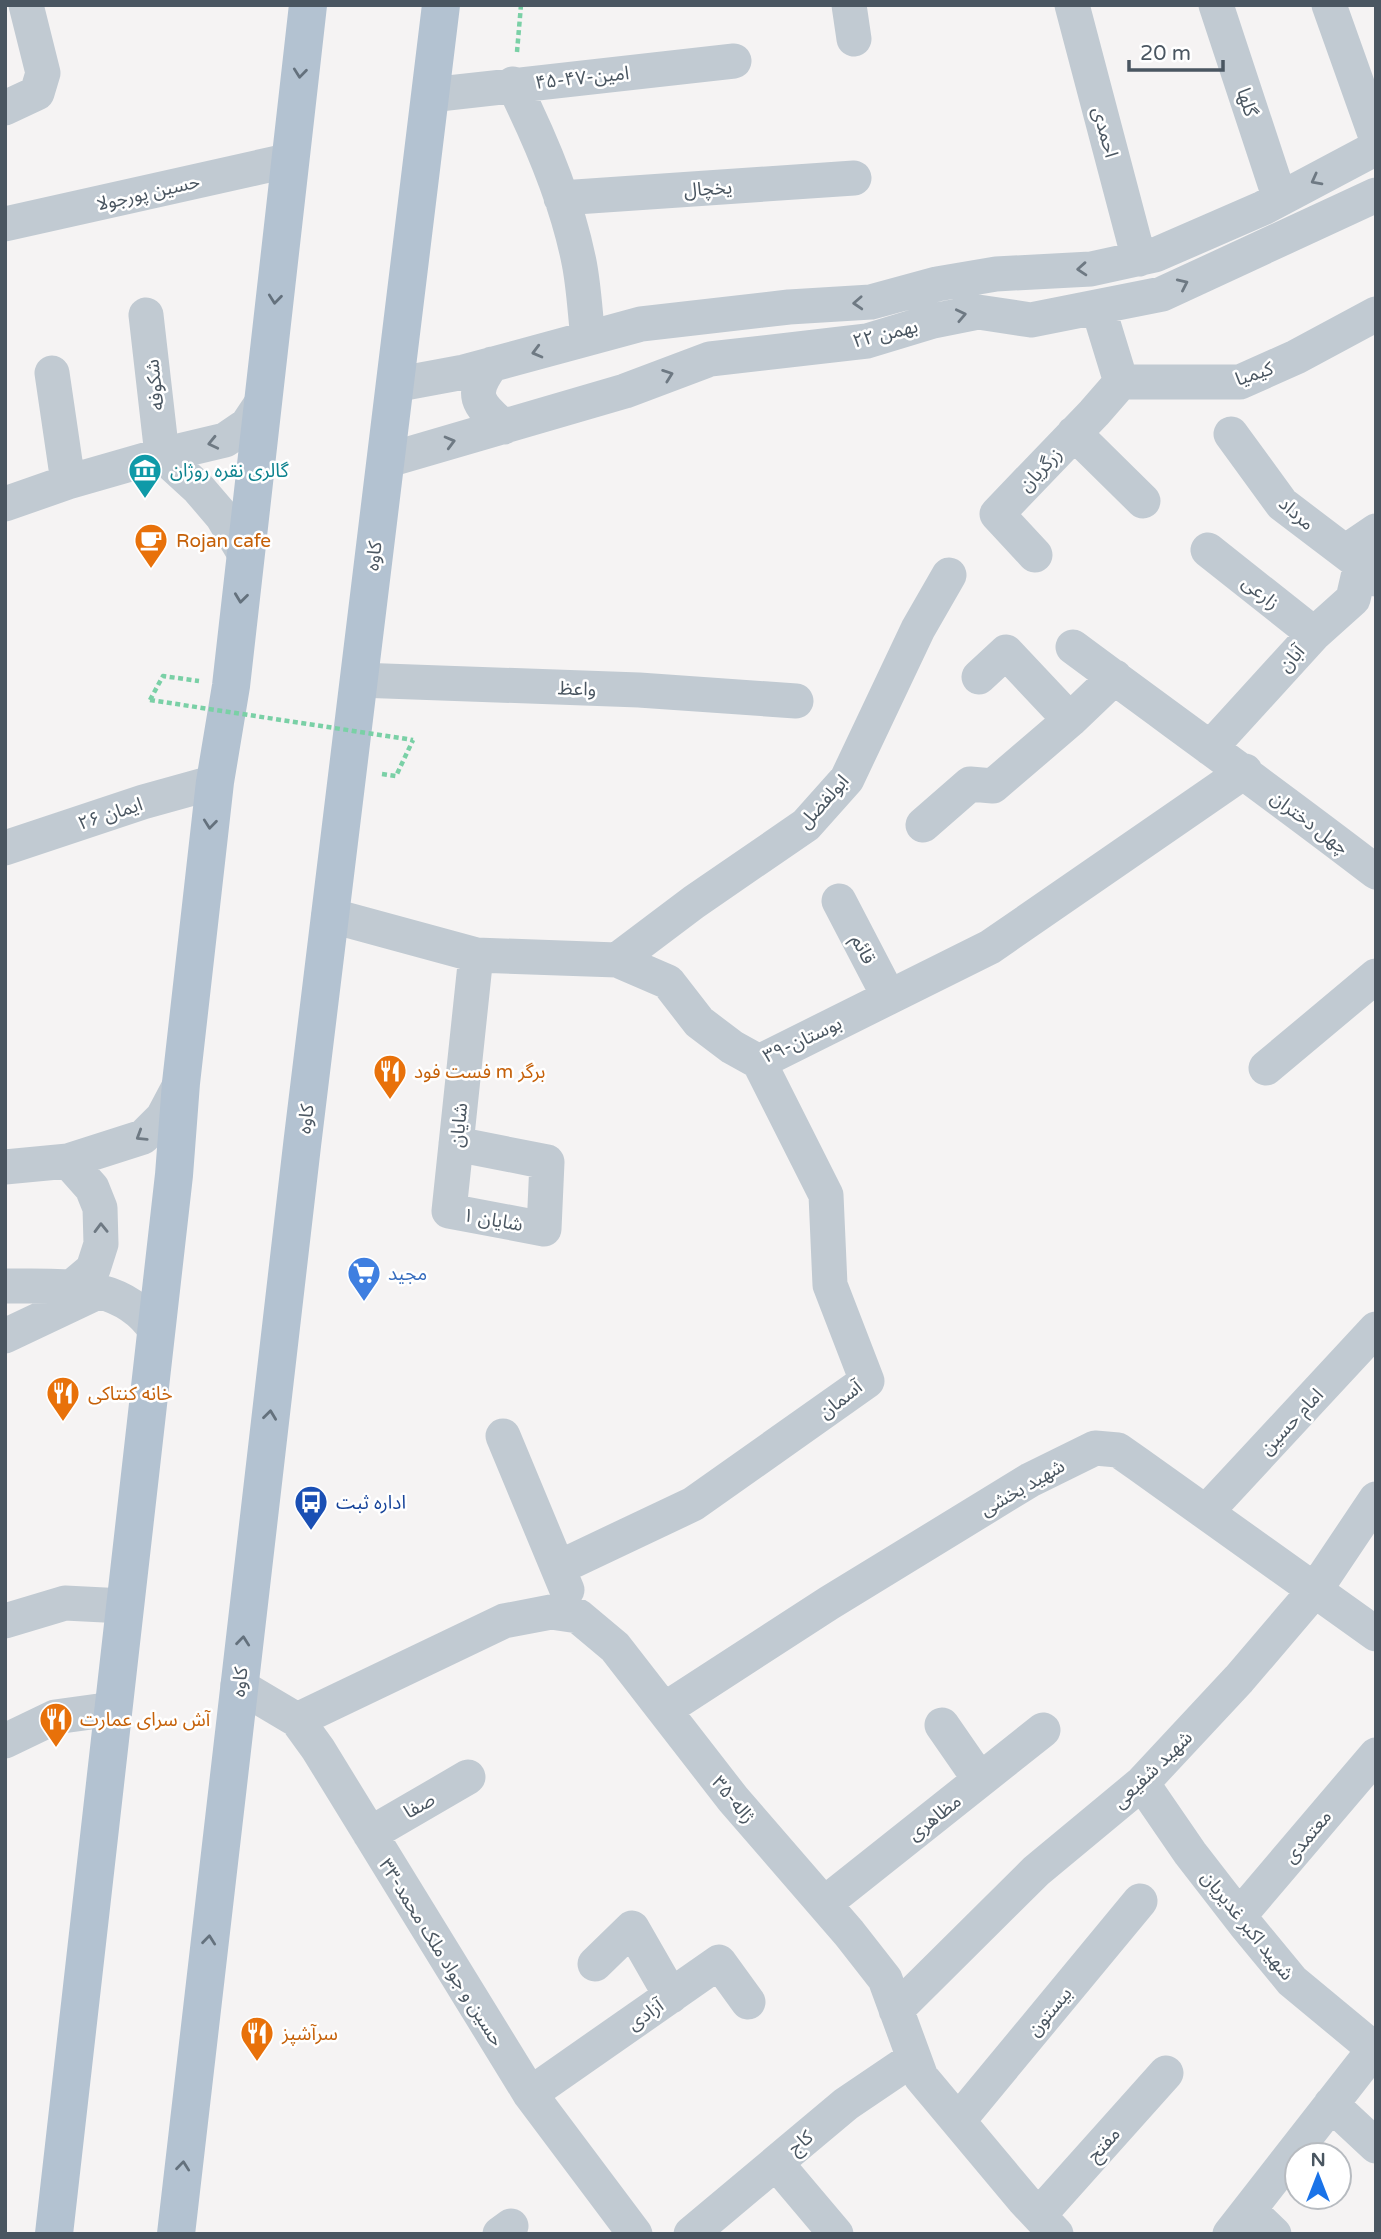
<svg xmlns="http://www.w3.org/2000/svg" width="1381" height="2239" font-family="'Varela Round','Noto Sans Arabic',sans-serif">
	<style>
		.lines { fill: none; stroke-linecap: round; stroke-linejoin: round }
		.path { stroke: #7ad0a6; stroke-width: 4.5; stroke-dasharray: 5 3.5; stroke-linecap: butt }
		.minor { stroke: #c1cad2; stroke-width: 35 }
		.major { stroke: #b3c2d1; stroke-width: 38 }
		.path-bridge { stroke: #7ad0a6; stroke-width: 4.5; stroke-dasharray: 5 3.5; stroke-linecap: butt }
		.oneway { stroke: #64717d }
		.oneway2 { stroke: #6e7983 }
		.labels { text-anchor: middle; stroke-width: 5; stroke-linejoin: round; paint-order: stroke }
		.street-label { font-size: 19px; fill: #4a5661; stroke: #fff }
		.culture-label { font-size: 19px; fill: #0d838f; stroke: #fff; text-anchor: start }
		.food-label { font-size: 19px; fill: #c56008; stroke: #fff; text-anchor: start }
		.shop-label { font-size: 19px; fill: #366cbe; stroke: #fff; text-anchor: start }
		.transit-label { font-size: 19px; fill: #164399; stroke: #fff; text-anchor: start }
	</style>
	<rect width="100%" height="100%" fill="#f5f3f3"/>
	<g class="lines">
		<path class="path" d="M517 52 521 5
			M150 700 163 676 199 681
			M382 774 396 776 413 740"/>
		<path class="minor" d="M849 5 854 39
			M1072 5 1139 259
			M1216 5 1280 199
			M1329 5 1376 137
			M513 84C541 140 567 201 579 262 584 287 585 313 588 338
			M430 95 734 61
			M5 108 37 93 43 73 26 5
			M561 198 854 178
			M5 224 291 160
			M1098 307 1121 382
			M492 364C469 395 477 404 504 427
			M52 373 68 482
			M1121 382H1240L1296 357 1376 314
			M394 385 464 372 641 324 789 307 871 302 937 284 996 274 1091 269 1155 255 1263 208 1376 148
			M1074 433 1143 501
			M1231 434 1282 504 1361 564 1376 579
			M385 461 625 391 710 359 867 341 933 321 978 312 1031 320 1162 294 1376 195
			M5 504 68 482 162 455 146 315
			M1208 550 1314 634
			M1345 552 1376 531
			M1035 555 997 514 1094 413 1121 382
			M246 556 222 516 198 488 162 455 225 440 247 425 263 401
			M1073 647C1174 722 1276 795 1376 872
			M979 677 1006 652 1070 720
			M358 680 639 690 796 701
			M1210 748 1314 634 1353 599 1361 564
			M923 825 970 784 993 786 1070 720 1115 677
			M5 848 143 802 215 782
			M839 901 889 997
			M329 915 476 955 617 960 668 982 699 1022 732 1047 759 1062 990 947 1245 771
			M617 960 694 902 806 825 847 779 918 629 949 575
			M1266 1068 1376 976
			M456 1144 547 1162 544 1229 449 1211 476 955
			M68 1161 92 1188 100 1208 101 1244 93 1269 73 1286
			M5 1167 68 1161 143 1137 163 1117 181 1083
			M5 1286C60 1287 122 1279 156 1331
			M5 1336 98 1292
			M503 1436 567 1590
			M1206 1512 1376 1329
			M558 1568 693 1504 867 1381 830 1285 826 1195 759 1062
			M5 1621 65 1603 124 1606
			M238 1685 297 1720 318 1749 530 2094 635 2234
			M664 1710 829 1603 1030 1480 1095 1448 1118 1450 1138 1464 1376 1634
			M297 1720 504 1621 551 1612 578 1616 615 1647 733 1799 849 1933 885 1979 921 2077 1024 2200 1056 2234
			M942 1725 980 1780
			M5 1741 55 1717 113 1709
			M1142 1783 1190 1853 1245 1924 1292 1981 1374 2049
			M370 1834 468 1777
			M824 1904 1043 1730
			M1239 1916 1376 1755
			M595 1964 632 1928 671 1996
			M896 2010 1036 1871 1142 1783 1239 1679 1315 1590 1376 1499
			M530 2094 719 1962 748 2002
			M1331 2104 1376 2146
			M958 2121 1140 1901
			M776 2163 836 2234
			M1249 2210 1274 2234
			M1039 2215 1166 2073
			M500 2234 511 2226
			M691 2234 846 2104 914 2058
			M1230 2234 1376 2047"/>
		<path class="major" d="M54 2234 174 1175 181 1083 215 782 231 686 308 5
			M176 2234C260 1490 348 748 441 5"/>
		<path class="path-bridge" d="M150 700 413 740"/>
	</g>
	<defs><path id="oneway-chevron" d="M-2-3.5L2.5 0L-2 3.5" fill="none" stroke-width="1.6" stroke-linecap="round" stroke-linejoin="round" transform="scale(1.75)"/></defs>
	<g class="oneway">
		<use href="#oneway-chevron" transform="translate(300 73) rotate(96)"/>
		<use href="#oneway-chevron" transform="translate(275 299) rotate(96)"/>
		<use href="#oneway-chevron" transform="translate(241 598) rotate(97)"/>
		<use href="#oneway-chevron" transform="translate(210 824) rotate(96)"/>
		<use href="#oneway-chevron" transform="translate(270 1415) rotate(-83)"/>
		<use href="#oneway-chevron" transform="translate(243 1641) rotate(-84)"/>
		<use href="#oneway-chevron" transform="translate(209 1940) rotate(-84)"/>
		<use href="#oneway-chevron" transform="translate(183 2166) rotate(-84)"/>
	</g>
	<g class="oneway2">
		<use href="#oneway-chevron" transform="translate(1316 180) rotate(152)"/>
		<use href="#oneway-chevron" transform="translate(1082 269) rotate(176)"/>
		<use href="#oneway-chevron" transform="translate(1183 284) rotate(-25)"/>
		<use href="#oneway-chevron" transform="translate(858 303) rotate(177)"/>
		<use href="#oneway-chevron" transform="translate(961 315) rotate(-12)"/>
		<use href="#oneway-chevron" transform="translate(537 352) rotate(165)"/>
		<use href="#oneway-chevron" transform="translate(668 375) rotate(-20)"/>
		<use href="#oneway-chevron" transform="translate(450 442) rotate(-15)"/>
		<use href="#oneway-chevron" transform="translate(213 443) rotate(167)"/>
		<use href="#oneway-chevron" transform="translate(141 1136) rotate(148)"/>
		<use href="#oneway-chevron" transform="translate(101 1228) rotate(-91)"/>
	</g>
	<defs>
		<symbol id="museum-pin" viewBox="-11 -11 22 30"><path d="M0 17L-7.5 6A9.5 9.5 0 1 1 7.5 6Z" fill="#0f9aa8" stroke="#fff"/><path d="M0-6L6-3V-2H-6V-3ZM-5-1h2V3h-2ZM-1-1h2V3h-2ZM3-1h2V3H3ZM-6 4H6V6H-6Z" fill="#fff"/></symbol>
		<symbol id="cafe-pin" viewBox="-11 -11 22 30"><path d="M0 17L-7.5 6A9.5 9.5 0 1 1 7.5 6Z" fill="#e8710a" stroke="#fff"/><path d="M-5.5-4.5H6V0H3Q3 3.5 0 3.5H-2.5Q-5.5 3.5-5.5 0ZM3-3.2v2h1.7v-2ZM-6 4.5H4V6H-6Z" fill="#fff"/></symbol>
		<symbol id="restaurant-pin" viewBox="-11 -11 22 30"><path d="M0 17L-7.5 6A9.5 9.5 0 1 1 7.5 6Z" fill="#e8710a" stroke="#fff"/><path d="M-5-6h1v4h1v-4h1v4h1v-4h1v5L-1.5 .5V6h-2V.5L-5-1ZM5-6V6H3V1.5H1.5Q1.5-4 5-6Z" fill="#fff"/></symbol>
		<symbol id="supermarket-pin" viewBox="-11 -11 22 30"><path d="M0 17L-7.5 6A9.5 9.5 0 1 1 7.5 6Z" fill="#3f7fe0" stroke="#fff"/><path d="M-6-5.5h2.5l.6 2H6L4.5 2H-2.5L-4.4-4H-6ZM-1.5 3.2a1.3 1.3 0 1 0 .1 0ZM3 3.2a1.3 1.3 0 1 0 .1 0Z" fill="#fff"/></symbol>
		<symbol id="bus-pin" viewBox="-11 -11 22 30"><path d="M0 17L-7.5 6A9.5 9.5 0 1 1 7.5 6Z" fill="#1a4fb4" stroke="#fff"/><path d="M-5-6H5V4H4V6H2V4H-2V6H-4V4H-5ZM-3.5-4V0h7V-4ZM-3.5 1.2v1.5H-2V1.2ZM2 1.2v1.5H3.5V1.2Z" fill="#fff"/></symbol>
	</defs>
	<g fill-rule="evenodd">
		<use href="#museum-pin" x="126" y="451" width="38" height="52"/>
		<use href="#cafe-pin" x="132" y="521" width="38" height="52"/>
		<use href="#restaurant-pin" x="371" y="1052" width="38" height="52"/>
		<use href="#supermarket-pin" x="345" y="1254" width="38" height="52"/>
		<use href="#restaurant-pin" x="44" y="1374" width="38" height="52"/>
		<use href="#bus-pin" x="292" y="1483" width="38" height="52"/>
		<use href="#restaurant-pin" x="37" y="1700" width="38" height="52"/>
		<use href="#restaurant-pin" x="238" y="2014" width="38" height="52"/>
	</g>
	<g class="labels">
		<g class="street-label">
			<text transform="translate(582 77) rotate(-6)" y="7">۴۵-۴۷-امین</text>
			<text transform="translate(1248 102) rotate(72)" y="7">گلها</text>
			<text transform="translate(1106 132) rotate(75)" y="7">احمدی</text>
			<text transform="translate(708 188) rotate(-4)" y="7">یخچال</text>
			<text transform="translate(148 192) rotate(-13)" y="7">حسین پورجولا</text>
			<text transform="translate(885 333) rotate(-14)" y="7">۲۲ بهمن</text>
			<text transform="translate(1254 373) rotate(-19)" y="7">کیمیا</text>
			<text transform="translate(154 385) rotate(-96)" y="7">شکوفه</text>
			<text transform="translate(1040 469) rotate(-46)" y="7">زرگریان</text>
			<text transform="translate(1297 513) rotate(41)" y="7">مرداد</text>
			<text transform="translate(373 556) rotate(-83)" y="7">کاوه</text>
			<text transform="translate(1261 592) rotate(39)" y="7">زارعی</text>
			<text transform="translate(1291 658) rotate(-48)" y="7">آبان</text>
			<text transform="translate(577 688) rotate(2)" y="7">واعظ</text>
			<text transform="translate(823 801) rotate(-48)" y="7">ابولفضل</text>
			<text transform="translate(110 813) rotate(-18)" y="7">۲۶ ایمان</text>
			<text transform="translate(1310 822) rotate(37)" y="7">چهل دختران</text>
			<text transform="translate(864 949) rotate(63)" y="7">قائم</text>
			<text transform="translate(802 1039) rotate(-25)" y="7">۳۹-بوستان</text>
			<text transform="translate(305 1119) rotate(-83)" y="7">کاوه</text>
			<text transform="translate(458 1125) rotate(-84)" y="7">شایان</text>
			<text transform="translate(493 1219) rotate(10)" y="7">شایان ۱</text>
			<text transform="translate(840 1399) rotate(-38)" y="7">آسمان</text>
			<text transform="translate(1291 1421) rotate(-47)" y="7">امام حسین</text>
			<text transform="translate(1022 1487) rotate(-30)" y="7">شهید بخشی</text>
			<text transform="translate(239 1682) rotate(-84)" y="7">کاوه</text>
			<text transform="translate(1152 1769) rotate(-44)" y="7">شهید شفیعی</text>
			<text transform="translate(734 1799) rotate(50)" y="7">۳۵-ژاله</text>
			<text transform="translate(419 1805) rotate(-30)" y="7">صفا</text>
			<text transform="translate(934 1817) rotate(-38)" y="7">مظاهری</text>
			<text transform="translate(1307 1836) rotate(-50)" y="7">معتمدی</text>
			<text transform="translate(1248 1925) rotate(51)" y="7">شهید اکبر غدیریان</text>
			<text transform="translate(442 1952) rotate(58)" y="7">۳۳-حسین و جواد ملک محمد</text>
			<text transform="translate(1049 2011) rotate(-50)" y="7">بیستون</text>
			<text transform="translate(645 2014) rotate(-35)" y="7">آزادی</text>
			<text transform="translate(800 2142) rotate(-40)" y="7">کاج</text>
			<text transform="translate(1103 2144) rotate(-48)" y="7">مفتح</text>
		</g>
		<g class="culture-label">
			<text x="170" y="477">گالری نقره روژان</text>
		</g>
		<g class="food-label">
			<text x="176" y="547">Rojan cafe</text>
			<text x="414" y="1078">فست فود m برگر</text>
			<text x="88" y="1400">خانه کنتاکی</text>
			<text x="80" y="1726">آش سرای عمارت</text>
			<text x="282" y="2040">سرآشپز</text>
		</g>
		<g class="shop-label">
			<text x="388" y="1280">مجید</text>
		</g>
		<g class="transit-label">
			<text x="336" y="1509">اداره ثبت</text>
		</g>
	</g>
	<rect width="1381" height="2239" fill="none" stroke="#4a5661" stroke-width="14"/>
	<g transform="translate(1318 2176)"><circle r="33" fill="#ffffff" stroke="#b7bbc0" stroke-width="2"/>
	<path d="M0-5L12 26L0 18L-12 26Z" fill="#1a73e8"/>
	<text y="-10" font-size="19" font-weight="bold" text-anchor="middle" fill="#4a5661">N</text>
	</g>
	<path d="M1129 60v10h94v-10" fill="none" stroke="#4a5661" stroke-width="3.5"/>
	<text x="1140" y="60" font-size="21" fill="#4a5661" stroke="#ffffff" stroke-width="5" paint-order="stroke">20 m</text>
</svg>
